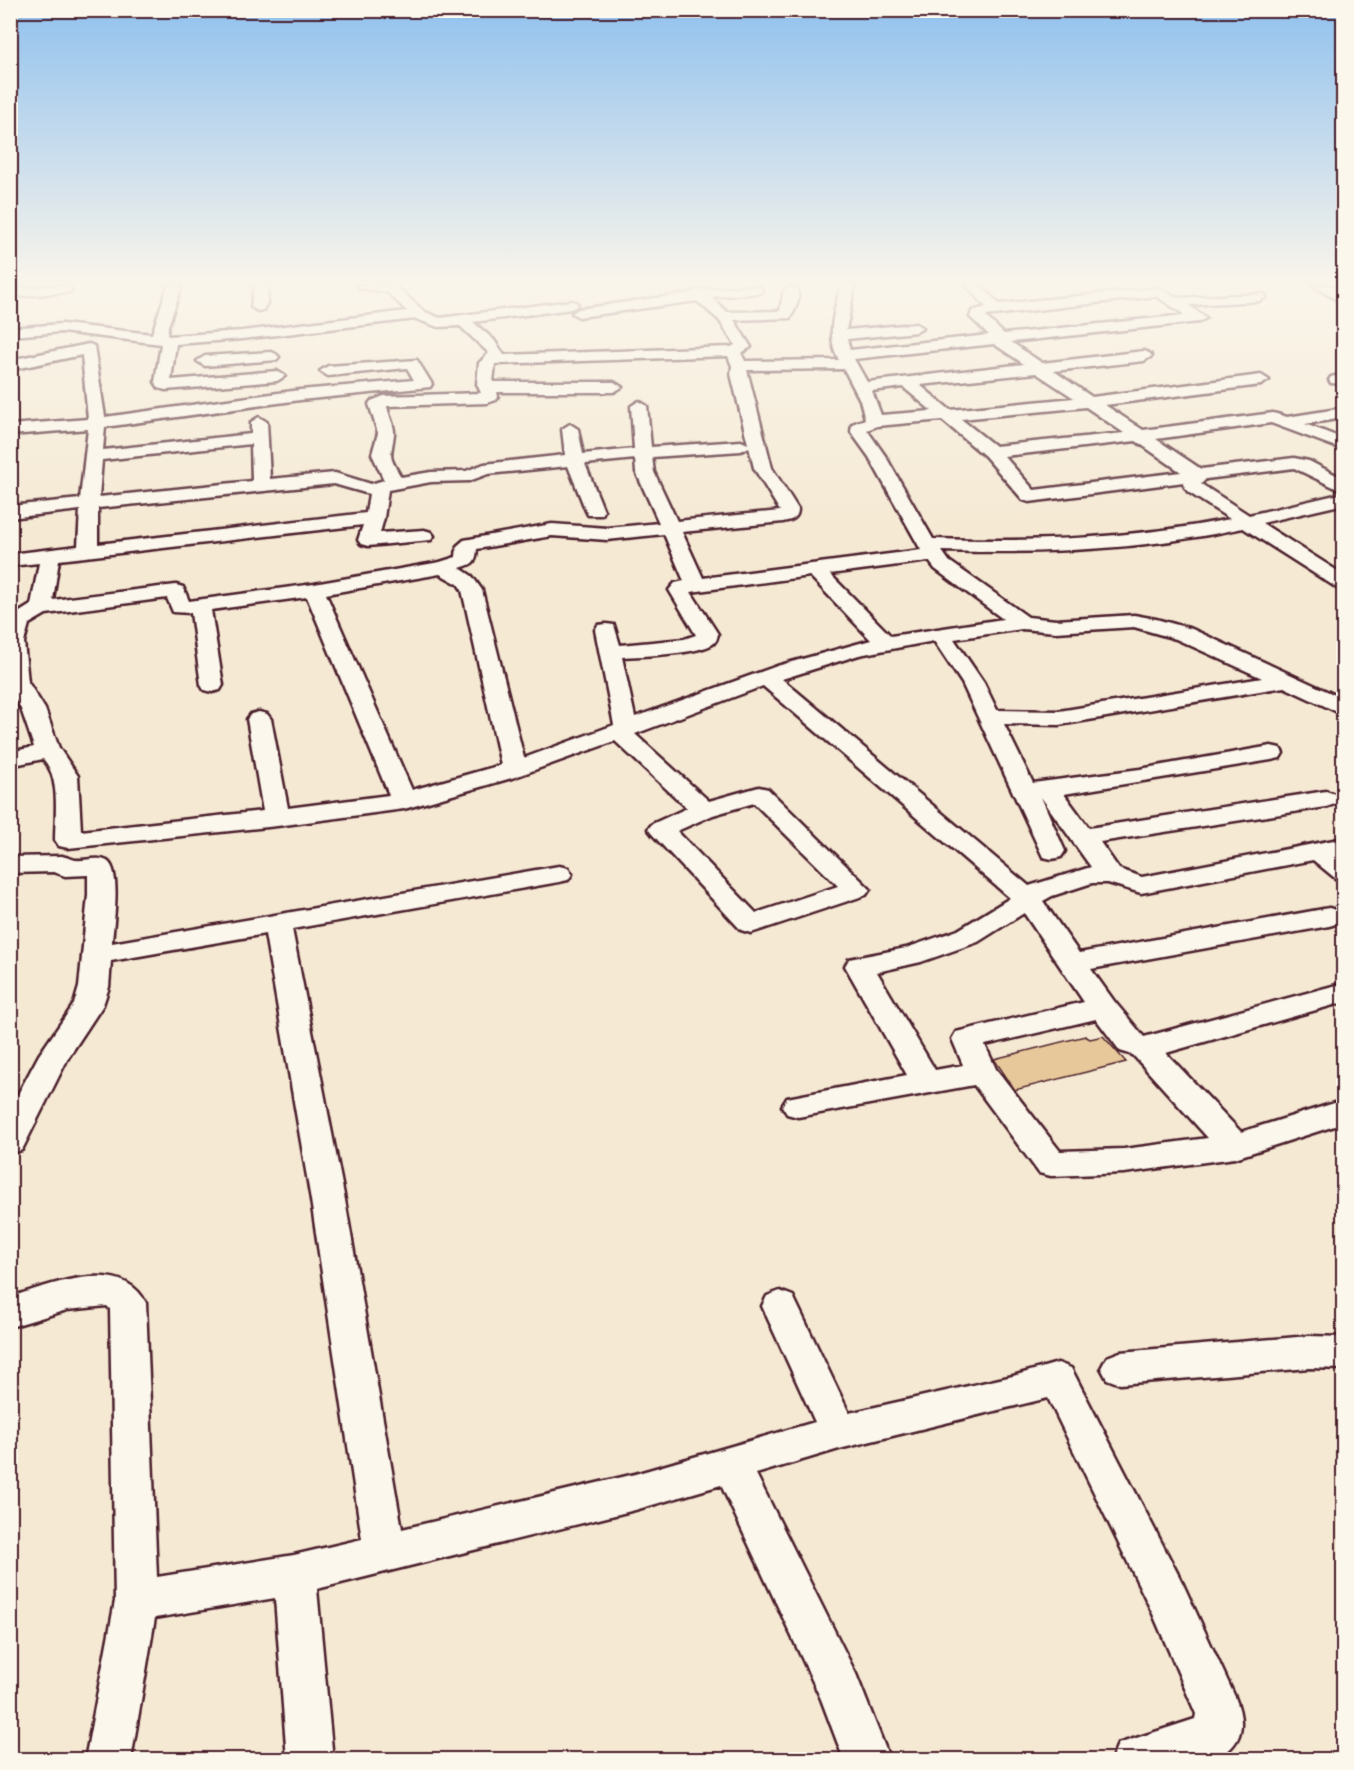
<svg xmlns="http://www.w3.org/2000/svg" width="1354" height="1770" font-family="Sriracha,sans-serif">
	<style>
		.building { fill: #e7c89a; stroke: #4a1f2b; stroke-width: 1.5 }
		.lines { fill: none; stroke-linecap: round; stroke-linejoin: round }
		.minor-casing { stroke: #4a1f2b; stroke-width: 5 }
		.minor { fill: #fbf7ec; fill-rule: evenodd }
	</style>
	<rect width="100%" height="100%" fill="#f5e9d3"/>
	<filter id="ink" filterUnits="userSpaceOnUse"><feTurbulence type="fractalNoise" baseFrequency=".0167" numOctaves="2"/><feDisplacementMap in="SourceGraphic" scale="12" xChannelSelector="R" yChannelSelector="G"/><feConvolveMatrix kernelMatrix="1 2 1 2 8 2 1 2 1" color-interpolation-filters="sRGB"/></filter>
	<g filter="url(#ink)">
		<path class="building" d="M1085 1036 1090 1039 1103 1036 1126 1062 1015 1090 994 1059Z"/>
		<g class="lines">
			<defs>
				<path id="minor" d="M65 285 72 289 70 292 10 297V289Z
					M168 285H182L168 326 167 335 169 336 242 331 407 311 387 292 359 288 357 285 396 286 423 311 440 318 571 301 576 302 578 305 571 309 473 322 494 340 504 355 731 347 735 345 719 320 697 301 579 317 572 313 579 309 691 293 697 290 755 286 760 287 762 290 760 293 711 297 727 312 780 311 784 290 791 286 796 287C801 298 796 309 790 318L734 320 751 347 741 353 745 361 839 360C825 335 835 310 841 285H855L846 330 916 324 923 328 916 332 847 339 850 350 989 335 970 317 972 311 986 307 966 285H980L999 304 1159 288 1177 298 1264 294 1266 297 1259 301 1189 305 1206 318 1199 322 1011 342 1042 363 1144 351 1149 353 1152 356 1144 361 1054 371 1092 397 1261 375 1269 380 1261 385 1105 405 1143 430 1273 413 1287 417 1344 408V418L1305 424 1344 439V450L1271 423 1156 439 1201 469 1294 458 1309 461 1344 479V492L1294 468 1206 479 1201 484 1249 515 1344 493V504L1262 523 1344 575V590L1337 588 1243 528C1143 550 1044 554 942 551L949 561 1028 617 1056 620 1134 615 1156 619 1192 629 1344 699V715L1284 687 1059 725 1004 724 1033 783 1140 769 1271 746 1280 748 1283 753 1280 758 1271 760 1064 794 1089 828 1326 791 1335 794 1339 799 1335 804 1326 807 1100 842 1119 869 1142 877 1344 838V854L1339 855 1344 858V880L1335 878 1313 860 1141 893 1108 883H1092L1052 896 1043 901 1079 953 1329 908 1339 911 1343 917 1339 923 1329 926 1091 969 1114 1001 1144 1037 1344 983V1002L1166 1053 1241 1132 1344 1100V1123L1235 1158 1124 1173 1051 1176 1039 1173 974 1085 798 1117 787 1114 782 1106 787 1098 907 1075 845 966 849 959 906 948 958 930 1010 898 763 686 635 734 709 801 759 787 768 789 870 889 866 895 751 933 741 930 652 834 648 829 652 824 687 808 615 741 515 777 404 809 277 826 68 848 59 846 55 840C55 815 61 778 43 759L10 766V752L34 747 21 709 10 690V618L31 605 39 563 10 566V554L78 546 80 510 10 518V506L80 499 88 429 10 435V425L88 419 82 355 10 370V360L89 344 94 346 105 417 300 390 414 380 407 368 328 376 320 371 328 366 417 360 432 384 430 387 300 400 105 427 103 450 251 434V422L259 417 267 422 270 479 335 473 371 484 384 480 372 454 378 433 369 404 371 401 384 396 481 393 477 384 479 363 489 353 460 326 438 327 416 319 242 339 176 344 171 380 277 371 285 376 277 381 165 390 159 388 155 382 161 344 62 332 10 336V328L62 324 152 334ZM1156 296 1185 315 1004 334 985 316ZM994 344 1024 364 867 382 854 359ZM728 356 732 366 731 374 748 444 741 441 651 447 647 406 639 401 631 406 634 449 583 454 578 429 570 424 562 429 565 455 484 464 466 471 431 472 401 477C387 453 391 459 394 434 395 426 388 414 387 406L487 403 496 400 498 397 497 392H614L622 387 614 382H493L495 364ZM844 369 860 400 865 419 852 424 851 432 869 457 921 550 703 578 682 532 783 522C791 520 798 519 798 509L772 468 747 370ZM1036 373 1074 398 950 410 920 385ZM903 387 932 411 881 415 872 391ZM1086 407 1124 433 995 446 961 419ZM942 420 985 456 1023 500 1029 502 1184 482 1183 484 1188 492 1230 519C1131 539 1034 542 933 539L886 457 867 430 877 426ZM1136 441 1181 472 1034 490 1004 456ZM251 444 252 481 99 497 102 460ZM749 447 754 468 780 511 677 521 654 472 652 457 741 451ZM635 459 636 472 659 523 607 528 552 524 464 540 457 546 456 557 440 562 314 584 189 601 183 587 176 585 53 600 59 560 363 525 358 540 361 544 368 546 431 540 434 536 431 532 424 530 380 533 384 518 388 490 431 482 469 481 488 474 568 466 586 511 588 515H602L604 511 585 464ZM334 484 369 494 366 513 98 544V508ZM664 534 684 581 675 583 669 590 696 635 684 639 620 645 614 625 606 624 598 625 595 630 614 725 524 758 482 590 472 576 460 568C473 564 476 563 477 549L552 536 607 540ZM929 561 935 569 1003 619 891 636 830 574ZM440 574 458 584 462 590 501 765 412 790 326 594ZM810 576 871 640 777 666 635 717 622 657C642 656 701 654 714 643 717 640 717 638 718 634L691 592ZM307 597 389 795 288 808 271 719 267 714 259 712 251 714 247 719 263 811 81 831 78 776 59 748 45 709 28 682 24 642 29 624 46 614 167 598 173 612 191 613 201 685 204 690 212 692 220 690 223 685 211 610ZM1134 627 1176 639 1262 678 1059 711 997 710 984 683 954 639 1022 629 1056 632ZM934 641 962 683 1043 857 1052 859 1061 857 1065 851 1041 797 1091 867 1029 886 782 679 859 655ZM754 803 838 886 756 913 677 831 713 815ZM1024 913 1084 1002 956 1032 952 1039 963 1065 935 1070 877 972 921 962 978 942ZM1096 1019 1120 1051 1133 1055 1208 1138 1124 1149 1060 1151 996 1069 985 1045Z
					M254 285H268L267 303 263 310 258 311 251 307Z
					M1312 285H1329L1344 294V304Z
					M271 352 276 354 279 357 276 360 205 366 197 361 205 356Z
					M1344 374V384L1331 383 1329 380 1331 377Z
					M62 856C66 857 72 859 75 860 85 861 98 856 107 861 122 870 113 927 112 943L559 866 568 868 572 874 568 880 559 882 292 929 345 1200 402 1529 635 1474 815 1422 762 1306 767 1296 780 1291 793 1296 849 1413 1013 1376 1058 1363 1071 1368 1183 1584 1235 1697C1247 1726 1242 1747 1212 1760H1111L1118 1744 1195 1719 1196 1714 1153 1614 1048 1398 839 1449 756 1474 856 1674 890 1760H844L821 1699 721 1485 635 1510 317 1589 333 1760H287L275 1598 155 1618 131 1760H85L115 1601 110 1309 107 1306 67 1310 10 1327V1297C50 1285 122 1255 146 1303L157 1577 294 1555 362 1539 311 1200 265 934 111 961 109 987 103 1005 68 1058 22 1150 10 1154V1109L39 1055 74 1004 79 987 88 895V875L65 876 54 872 10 873V857Z
					M1309 1336 1344 1337V1369L1309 1368 1120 1384 1107 1379 1101 1368 1107 1357 1120 1352Z"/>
			</defs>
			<use href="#minor" class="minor-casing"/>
			<use href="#minor" class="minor"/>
		</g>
	</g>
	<linearGradient id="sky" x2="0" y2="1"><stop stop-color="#90c1ee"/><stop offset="0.53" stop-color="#faf5eb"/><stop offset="1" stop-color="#faf5eb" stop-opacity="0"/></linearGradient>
	<rect width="1354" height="533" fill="url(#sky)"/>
	<rect width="1354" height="1770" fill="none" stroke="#fbf7ec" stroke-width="36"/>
	<rect x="18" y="18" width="1318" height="1734" fill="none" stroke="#4a1f2b" stroke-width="2" filter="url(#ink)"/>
</svg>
